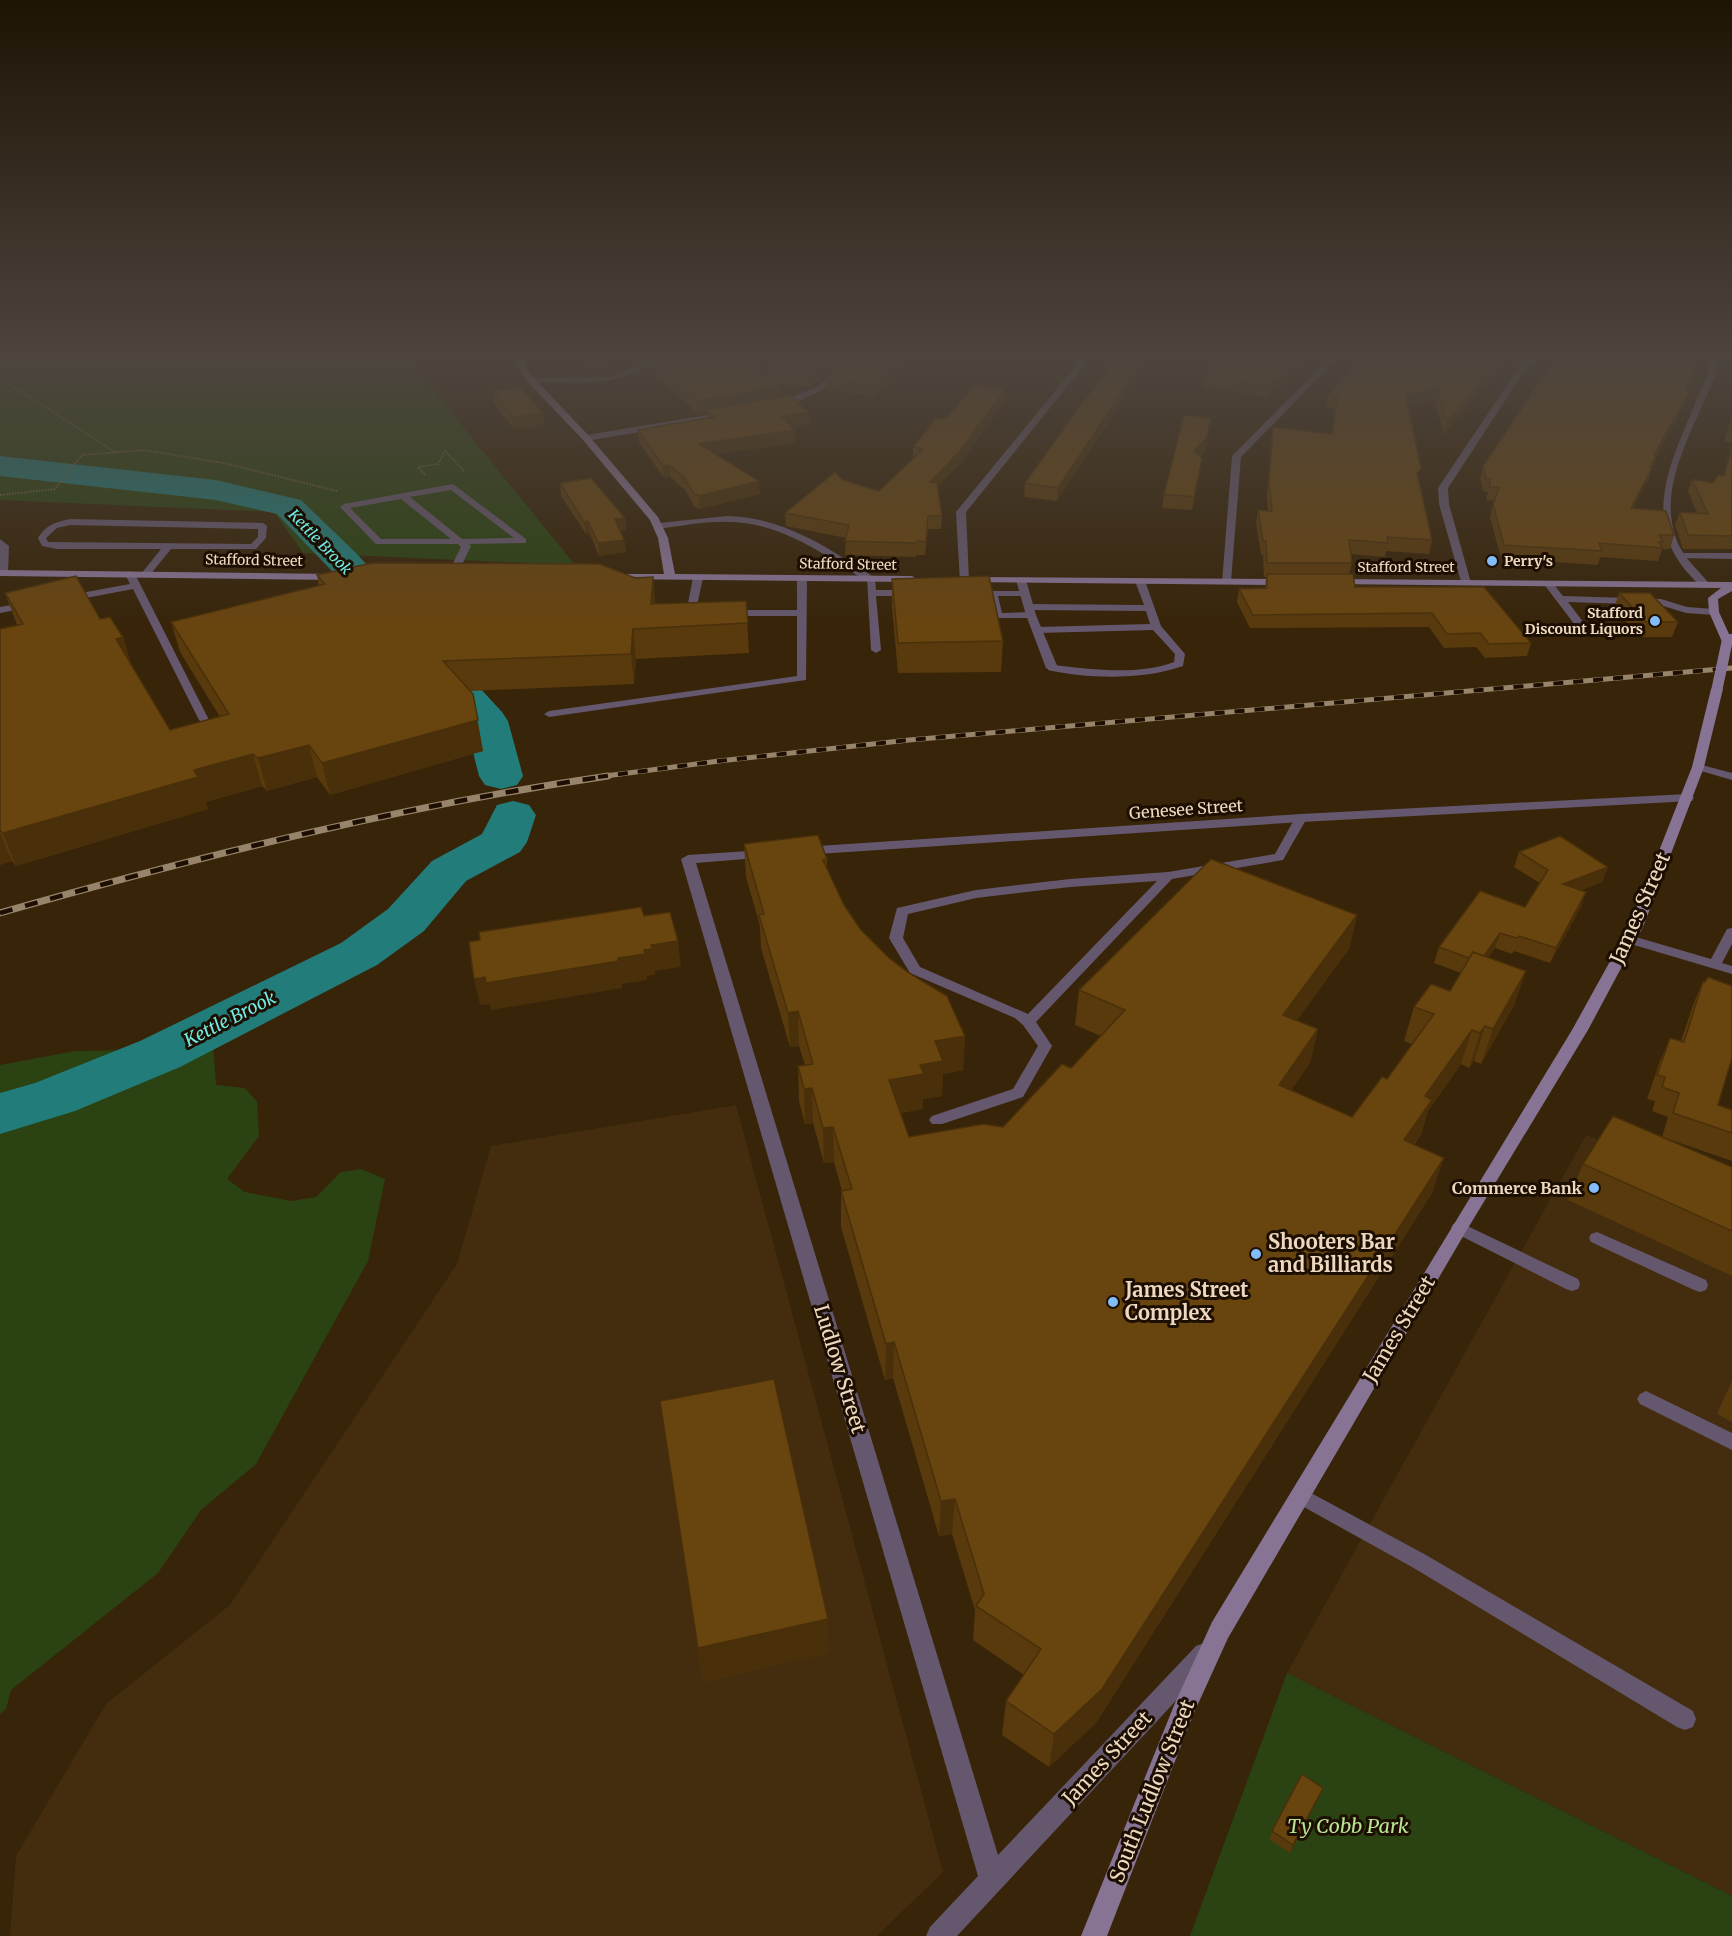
<svg xmlns="http://www.w3.org/2000/svg" width="1732" height="1936" font-family="Merriweather,serif">
	<style>
		.built { fill: #432d0e }
		.green { fill: #2b4312 }
		.lines { fill: none; stroke-linecap: round; stroke-linejoin: round }
		.river { fill: #227c79; fill-rule: evenodd }
		.path { stroke: #746046; stroke-width: 2; stroke-dasharray: 1.5 1.5; stroke-linecap: butt }
		.lane { fill: #65586e; fill-rule: evenodd }
		.street { fill: #65586e; fill-rule: evenodd }
		.secondary { fill: #877394; fill-rule: evenodd }
		.rail-far1-casing { stroke: #98846a; stroke-width: 5 }
		.rail-casing { stroke: #98846a; stroke-width: 7 }
		.rail-far1 { stroke: #1c0e00; stroke-width: 4; stroke-dasharray: 10; stroke-linecap: butt }
		.rail { stroke: #1c0e00; stroke-width: 4.5; stroke-dasharray: 13; stroke-linecap: butt }
		.secondary-bridge { stroke: #877394; stroke-width: 11 }
		.wall { fill: #593a0d }
		.shaded-wall { fill: #49300a }
		.building { fill: #68440f; stroke: #49300a; stroke-width: 1.5 }
		.poi-dot { fill: #83bcfb; stroke: #1c0e00; stroke-width: 2 }
		.labels { text-anchor: middle; stroke-width: 6; stroke-linejoin: round; paint-order: stroke }
		.far-street-label { font-size: 14px; fill: #eed9c0; stroke: #1c0e00 }
		.far-poi-label { font-size: 14px; font-weight: bold; fill: #eed9c0; stroke: #1c0e00; text-anchor: start }
		.far-water-label { font-size: 15px; font-style: italic; fill: #6fece6; stroke: #1c0e00 }
		.street-label { font-size: 16px; fill: #eed9c0; stroke: #1c0e00 }
		.poi-label { font-size: 16px; font-weight: bold; fill: #eed9c0; stroke: #1c0e00; text-anchor: end }
		.water-label { font-size: 18px; font-style: italic; fill: #6fece6; stroke: #1c0e00 }
		.near-street-label { font-size: 20px; fill: #eed9c0; stroke: #1c0e00 }
		.near-poi-label { font-size: 20px; font-weight: bold; fill: #eed9c0; stroke: #1c0e00; text-anchor: start }
		.near-park-label { font-size: 20px; font-style: italic; fill: #b9e395; stroke: #1c0e00 }
	</style>
	<rect width="100%" height="100%" fill="#372409"/>
	<path class="built" d="M736 1105 943 1872 877 1936H10L16 1856 106 1704 230 1605 457 1264 491 1146Z
		M1586 1135 1732 1187V1896L1287 1673Z"/>
	<path class="green" d="M0 358H407L575 565 303 553 274 512 0 500Z
		M171 1039 213 1044 216 1085 245 1088 257 1102 259 1136 227 1179 245 1192 291 1201 316 1197 341 1172 361 1169 385 1179 368 1261 256 1464 201 1510 158 1573 11 1690 6 1709 0 1714V1065L75 1051 129 1050Z
		M1287 1673 1732 1896V1936H1190Z"/>
	<g class="lines">
		<path class="river" d="M0 456 216 480 301 500 356 553 502 712 508 721 523 776 517 785 501 789 485 785 479 776 466 724 330 569 277 514 216 500 0 476Z
			M513 801 529 805 536 815 527 842 520 852 466 881 424 931 377 965 180 1067 75 1111 0 1134V1093L35 1083 140 1041 341 943 388 909 432 861 482 834 497 805Z"/>
		<path class="path" d="M0 378 115 452
			M425 475 418 467 438 464 445 451 465 472
			M0 495 55 489 82 455 144 450 224 463 337 491"/>
		<path class="lane" d="M453 484 526 539V543L469 544 471 546 456 577 451 580 446 577 461 547 458 544H376L340 507 344 504ZM451 490 514 538 462 539 410 497ZM401 499 451 539H381L350 508Z
			M70 519 263 523 267 526 266 538 256 549H171L149 576 146 577 141 574 161 549H57L42 546 38 538C46 525 55 522 70 519ZM70 525 258 529V537L251 544 48 542 46 538 57 528Z
			M0 539 9 546 8 573 3 576 0 575Z
			M1681 553H1732V559L1678 558V554Z
			M130 571 135 574 209 720 208 722 204 723 199 720 133 589 70 601 65 598 70 595 130 584 125 574Z
			M698 575 703 578 696 610 703 613 691 616 686 613 693 578Z
			M802 575 807 578 806 680 549 717 544 714 549 711 797 676V616H729L724 613 729 610H797V578Z
			M867 577 875 579 876 590H908L913 593 908 596H876L881 650 876 653 871 650Z
			M1140 578 1145 581 1161 626 1185 654 1183 666C1144 680 1088 679 1048 670V666L1052 665C1092 669 1136 676 1174 662L1175 654 1153 630 1037 633 1032 630 1037 627 1150 624 1146 611 1029 610 1024 607 1029 604 1144 605 1135 581Z
			M1545 581H1551L1563 596 1661 599 1687 607 1714 609 1719 612 1714 615 1686 613 1660 605 1568 602 1587 627 1582 630 1578 629 1543 583Z
			M972 591H1027L1029 593 1024 596H998L1002 613 1031 612 1036 615 1031 618H995L989 596 972 595Z
			M28 602 33 605 31 607 0 613V607Z
			M1698 764 1732 773V780L1694 769 1692 767Z
			M1301 814 1307 818 1283 860 1172 879 1036 1022 1052 1046 1023 1097 942 1124H932L929 1120 932 1116 1013 1089 1038 1046 1023 1025 1015 1018 910 973 889 938 897 908 976 890 1070 879 1168 872 1275 854 1295 818ZM1157 881 1028 1014 920 967 903 938 908 914 976 898 1070 887Z
			M1732 928V944L1722 963 1732 966V974L1624 942 1622 939 1629 935 1711 959 1727 929Z
			M1459 1222 1578 1279 1580 1284 1578 1289 1572 1291 1566 1289 1453 1232 1451 1228 1453 1224Z
			M1597 1232 1706 1280 1708 1285 1706 1290 1700 1292 1694 1290 1591 1242 1589 1238 1591 1234Z
			M1646 1391 1732 1433V1450L1640 1404 1637 1399 1640 1394Z
			M1300 1487 1426 1555 1693 1711 1696 1719 1693 1727 1685 1730 1677 1727 1412 1567 1293 1501 1290 1495 1293 1489Z"/>
		<path class="street" d="M648 358H658C623 389 574 382 531 382L527 380 531 378 610 377 633 368Z
			M852 358H861C838 383 811 399 778 408L774 405 818 386Z
			M1082 358H1090L966 512 969 580 960 582 956 512Z
			M1329 358H1338L1241 457 1231 581 1222 583 1232 456Z
			M1525 358H1533L1448 488 1449 504 1471 583 1462 585 1439 504 1438 488Z
			M1711 358H1719L1717 369C1700 421 1654 484 1677 541 1684 559 1699 570 1710 585L1705 588 1701 587C1694 579 1686 572 1680 563 1645 512 1673 457 1694 406 1700 390 1709 375 1711 358Z
			M708 415 711 416V420L586 441 582 438 586 435Z
			M727 516C772 517 811 537 848 561 857 566 868 572 875 579L866 581C824 554 780 522 728 522 705 521 682 526 659 529L654 526 659 523Z
			M1021 577 1026 580 1036 615 1058 668 1056 670 1052 671 1046 668 1026 615 1016 580Z
			M1687 794 1692 795 1694 798 1692 801 1301 822 803 855 796 851 803 847 1301 814Z
			M765 850 770 851 772 854 770 857 696 863 998 1855 1196 1646 1204 1643 1212 1646 1216 1654 1212 1662 957 1936H926L930 1927 978 1876 681 859 688 855Z"/>
		<path class="secondary" d="M515 358H523L527 370 534 378 589 436 658 517 668 538 675 574 912 576 917 579 912 582 611 579V575L615 574H664L658 538 650 520 583 440 528 382 519 370Z
			M0 570 336 574 341 577 336 580 0 576Z
			M969 577 1284 579 1289 582 1284 585 965 582V578Z
			M1335 579 1732 582V591L1718 599 1719 612 1729 634H1732V643L1723 644 1709 612 1708 598 1721 588 1331 584 1330 582Z
			M1717 685 1723 689 1704 767 1643 927 1588 1030 1465 1233 1228 1638 1193 1715 1107 1936H1081L1175 1703 1212 1622 1572 1030 1629 927 1692 767 1711 689Z"/>
		<defs>
			<path id="rail-far1" d="M598 777 719 761 909 740 1732 668"/>
			<path id="rail" d="M0 913C200 856 402 806 608 776"/>
		</defs>
		<use href="#rail-far1" class="rail-far1-casing"/>
		<use href="#rail" class="rail-casing"/>
		<use href="#rail-far1" class="rail-far1"/>
		<use href="#rail" class="rail"/>
		<path class="secondary-bridge" d="M1717 689 1727 642"/>
	</g>
	<path class="wall" d="M576 358H602V366L577 363Z
		M649 358H682L768 377V370L848 358 810 388 775 383 780 397 809 412 810 424 792 427 795 443 716 454 760 494 700 509 695 507 685 490 670 477 664 478 639 442 638 430 707 418 706 412 698 414 649 367Z
		M1118 358 1057 501 1024 497 1025 483Z
		M1157 358H1174L1171 365Z
		M1310 358 1267 397 1203 387 1205 375Z
		M1503 366 1444 434 1434 400 1408 407 1419 479 1432 540 1429 554 1386 551 1385 557 1350 554 1352 563 1349 574 1355 587 1531 643 1527 656 1485 658 1476 647 1444 648 1429 627 1250 628 1237 602 1239 589H1265L1266 577H1264L1263 555 1261 554 1256 523 1258 510 1268 511 1267 496 1271 439 1273 427 1332 434 1335 409 1326 407 1328 395Z
		M826 378 891 380 874 396 827 390Z
		M1005 389V401L959 465 937 486 942 516 941 529H928L925 555H916V557L845 555 846 538 786 526 785 513 843 480 879 491 913 459V447L945 419Z
		M492 391 543 413 544 426 515 430 494 404Z
		M1686 392 1685 404 1655 459 1648 480 1633 508 1674 535 1670 549H1662L1658 561 1600 557 1598 565 1501 558 1490 517 1494 501 1486 500 1488 492 1483 491 1480 478 1483 466Z
		M1732 417V443L1724 441Z
		M1211 418 1205 452 1200 457 1202 459 1200 473 1192 510 1162 508 1164 494Z
		M1732 445V549H1683L1675 525 1680 512 1697 513 1688 491 1692 479 1713 483 1723 476Z
		M560 483 625 518 626 530 620 531 624 540 626 552 599 556 590 534H586L561 496Z
		M317 575 653 577 655 604 746 601 749 653 636 659 634 684 471 691 483 751 330 795 317 777 267 791 262 786 206 802 208 809 16 866 12 861 0 865V629L17 625 5 593 100 619 123 637 132 667 170 730 220 717 180 652 171 622 319 586Z
		M892 579 1003 641 1001 672 898 673 892 608Z
		M1619 593 1678 622 1672 637H1641L1614 608Z
		M744 844 827 859V869L844 905 861 930 965 1036 963 1070 943 1074 942 1096 923 1099V1109L901 1113 909 1137 1003 1127 1071 1068 1101 1036 1075 1025 1079 990 1357 915 1349 949 1297 1020 1318 1029 1310 1063 1291 1090 1352 1117 1387 1079 1412 1044 1404 1041 1414 1007 1450 991 1461 973 1434 963 1439 947 1525 907 1540 883 1514 867 1519 852 1608 867 1602 882 1581 890V907L1550 963 1514 951 1512 954 1495 948 1488 958 1526 971 1514 1005 1481 1064 1474 1061 1469 1068 1461 1064 1428 1111 1421 1135 1414 1145 1432 1193 1096 1723 1049 1767 1002 1735 1006 1701 1024 1675 973 1640 975 1610 952 1534 939 1536 893 1378 885 1380 841 1227V1191H842L834 1162 824 1163 813 1123 805 1124 799 1101 798 1066 805 1065 799 1046 790 1047 761 948 760 926 746 877Z
		M1703 981 1718 1105 1732 1110V1161L1665 1138 1732 1167V1276L1568 1200 1583 1164 1662 1137 1668 1117 1652 1111 1655 1101 1647 1099 1660 1061 1670 1038 1681 1041 1693 1005Z
		M1732 1381V1422L1717 1414Z
		M660 1401 829 1653 703 1682Z
		M1319 1796 1290 1853 1269 1839 1272 1831Z"/>
	<path class="shaded-wall" d="M833 358H848L810 388V376Z
		M900 358H910L891 380 874 396V385Z
		M1144 358H1151L1057 501 1058 488Z
		M1299 358H1310L1267 397 1269 386Z
		M1503 358H1507L1503 366 1444 434 1447 421Z
		M1699 358H1700L1681 403 1685 391Z
		M780 387V399L706 410V412L698 414 697 401Z
		M1437 388 1434 400 1403 408 1406 396Z
		M1005 389V401L959 465 930 495V482Z
		M1689 392 1685 404 1655 459 1648 480 1627 521 1631 508 1654 455Z
		M809 412 810 424 782 429V417Z
		M543 413 544 426 515 430 513 417Z
		M1211 418 1205 452 1193 463 1194 450Z
		M795 430V443L700 457 699 444Z
		M1202 459 1200 473 1192 510 1194 497Z
		M669 465 670 477 664 478 663 466Z
		M759 481 760 494 700 509 699 496Z
		M928 516V529L925 555Z
		M625 518 626 530 616 532 615 519Z
		M588 521 590 534H586L584 522Z
		M624 540 626 552 599 556 598 543Z
		M653 577 656 607 651 604Z
		M633 629 636 659 634 684 631 654Z
		M123 637 132 667 116 639Z
		M473 694 483 751 330 795 322 763Z
		M309 745 317 777 267 791 258 758Z
		M253 754 262 786 206 802 208 809 16 866 3 833 194 770Z
		M0 833 12 861 0 865Z
		M1608 867 1602 882 1558 899 1563 884Z
		M1586 892 1581 907 1550 963 1556 948Z
		M1357 915 1349 949 1276 1049 1283 1015Z
		M1500 933 1495 948 1475 978 1480 963Z
		M678 941 681 967 655 971V975L647 976V980L622 984V988L491 1010 490 1004 480 1005 474 979 618 958 644 950 651 945Z
		M1526 971 1514 1005 1481 1064 1493 1029Z
		M798 1011 799 1046 790 1047 788 1013Z
		M1485 1026 1474 1061 1469 1068 1480 1033Z
		M1318 1029 1310 1063 1271 1120 1279 1085Z
		M1472 1030 1461 1064 1428 1111 1421 1135 1393 1175 1404 1140 1425 1096Z
		M965 1036 963 1070 943 1074 942 1096 923 1099V1109L889 1115V1080L920 1065 935 1041Z
		M812 1088 813 1123 805 1124 804 1089Z
		M833 1127 834 1162 824 1163 823 1128Z
		M1444 1158 1432 1193 1096 1723 1049 1767 1054 1734Z
		M894 1342 893 1378 885 1380 886 1344Z
		M955 1499 952 1534 939 1536 941 1501Z
		M828 1619 829 1653 703 1682 698 1648Z
		M1323 1788 1319 1796 1290 1853 1293 1845Z"/>
	<path class="building" d="M651 358H682L757 368 780 387 697 401Z
		M783 358H833L810 376 768 370Z
		M852 358H900L891 369 874 385 826 378Z
		M1118 358H1144L1058 488 1025 483 1081 404Z
		M1218 358H1299L1269 386 1205 375Z
		M1362 358H1503L1447 421 1437 388 1406 396 1421 468 1417 473 1432 540 1387 537 1388 543 1349 540 1352 563H1267L1266 541H1263L1258 510 1272 511 1269 483 1273 427 1332 434 1338 397 1328 395Z
		M1559 358H1699L1685 391 1689 392 1654 455 1656 456 1650 467 1652 468 1631 508 1666 511 1674 535H1659L1663 542H1659L1662 548 1599 543 1602 551 1504 545 1493 504 1499 488 1489 487 1491 479H1486L1483 466 1538 384Z
		M975 385 1005 389 959 452 930 482 937 483 942 516H928L926 542 917 541 916 543 845 541 849 525 785 513 835 472 843 480 879 491 923 449 913 447 936 418 945 419Z
		M520 387 543 413 513 417 492 391Z
		M789 395 809 412 782 417 795 430 699 444 759 481 699 496 694 494 684 477 669 465 663 466 638 430 714 417 706 410Z
		M1184 415 1211 418 1206 439 1194 450 1202 459 1194 497 1164 494Z
		M1732 418V430L1728 429Z
		M1732 448V536L1688 535 1680 512 1708 514 1692 479 1713 483 1718 475 1724 476Z
		M591 478 625 518 615 519 624 540 598 543 588 521 584 522 560 483Z
		M372 563 600 564 635 578 653 577 651 604 746 601 748 623 633 629 631 654 443 661 473 694 478 720 322 763 309 745 258 758 253 754 194 770 198 777 3 833 0 830V629L23 624 5 593 76 576 100 619 110 617 123 637 116 639 170 730 229 714 171 622 325 584 317 575Z
		M1267 574H1353L1355 587H1484L1531 643 1489 644 1480 633 1447 634 1432 613 1253 615 1239 589 1267 588Z
		M989 576 1003 641 898 643 892 579Z
		M1619 593H1650L1678 622H1646Z
		M818 835 827 859 823 860 844 905 861 930 889 958 909 973 947 996 965 1036 935 1041 943 1061 920 1065 924 1074 889 1080 909 1137 983 1124 1003 1127 1062 1064 1071 1068 1125 1010 1079 990 1211 859 1357 915 1283 1015 1318 1029 1279 1085 1352 1117 1382 1077 1387 1079 1434 1014 1414 1007 1431 984 1450 991 1473 952 1526 971 1493 1029 1485 1026 1480 1033 1472 1030 1425 1096 1432 1100 1404 1140 1444 1158 1102 1689 1054 1734 1006 1701 1041 1649 976 1606 984 1594 955 1499 941 1501 894 1342 886 1344 841 1191 852 1189 833 1127 823 1128 812 1088 804 1089 798 1066 813 1064 798 1011 788 1013 759 915 764 914 744 844Z
		M1560 836 1608 867 1563 884 1586 892 1556 948 1519 936 1517 938 1500 933 1484 956 1473 952 1469 958 1439 947 1480 891 1525 907 1548 870 1519 852Z
		M641 907 644 916 670 912 678 941 651 945 652 949 644 950 645 954 618 958 619 961 486 983 485 977 474 979 469 942 480 940 479 932Z
		M1708 977 1732 986V1058L1718 1105 1732 1110V1133L1673 1113 1679 1093 1662 1087 1665 1077 1657 1075 1670 1038 1684 1042 1703 981 1705 982Z
		M1613 1116 1732 1167V1231L1583 1164Z
		M774 1379 828 1619 698 1648 660 1401Z
		M1302 1774 1323 1788 1293 1845 1272 1831Z"/>
	<linearGradient id="sky" x2="0" y2="1"><stop stop-color="#1e1405"/><stop offset="0.57" stop-color="#4d453e"/><stop offset="1" stop-color="#4d453e" stop-opacity="0"/></linearGradient>
	<rect width="1732" height="629" fill="url(#sky)"/>
	<g class="poi-dot">
		<circle cx="1492" cy="561" r="6"/>
		<circle cx="1655" cy="621" r="6"/>
		<circle cx="1594" cy="1188" r="6"/>
		<circle cx="1256" cy="1254" r="6"/>
		<circle cx="1113" cy="1302" r="6"/>
	</g>
	<g class="labels">
		<g class="far-street-label">
			<text transform="translate(254 560) rotate(1)" y="5">Stafford Street</text>
			<text transform="translate(848 564) rotate(1)" y="5">Stafford Street</text>
			<text x="1406" y="572">Stafford Street</text>
		</g>
		<g class="far-poi-label">
			<text x="1504" y="566">Perry's</text>
			<text x="1643" y="618" text-anchor="end">Stafford<tspan x="1643" dy="16">Discount Liquors</tspan></text>
		</g>
		<g class="far-water-label">
			<text transform="translate(320 542) rotate(46)" y="5">Kettle Brook</text>
		</g>
		<g class="street-label">
			<text transform="translate(1186 809) rotate(-4)" y="6">Genesee Street</text>
		</g>
		<g class="poi-label">
			<text x="1582" y="1194">Commerce Bank</text>
		</g>
		<g class="water-label">
			<text transform="translate(230 1019) rotate(-27)" y="6">Kettle Brook</text>
		</g>
		<g class="near-street-label">
			<text transform="translate(1640 908) rotate(-66)" y="7">James Street</text>
			<text transform="translate(1399 1329) rotate(-59)" y="7">James Street</text>
			<text transform="translate(840 1369) rotate(73)" y="7">Ludlow Street</text>
			<text transform="translate(1107 1758) rotate(-47)" y="7">James Street</text>
			<text transform="translate(1152 1791) rotate(-68)" y="7">South Ludlow Street</text>
		</g>
		<g class="near-poi-label">
			<text x="1268" y="1249">Shooters Bar<tspan x="1268" dy="23">and Billiards</tspan></text>
			<text x="1125" y="1297">James Street<tspan x="1125" dy="23">Complex</tspan></text>
		</g>
		<g class="near-park-label">
			<text x="1348" y="1833">Ty Cobb Park</text>
		</g>
	</g>
</svg>
